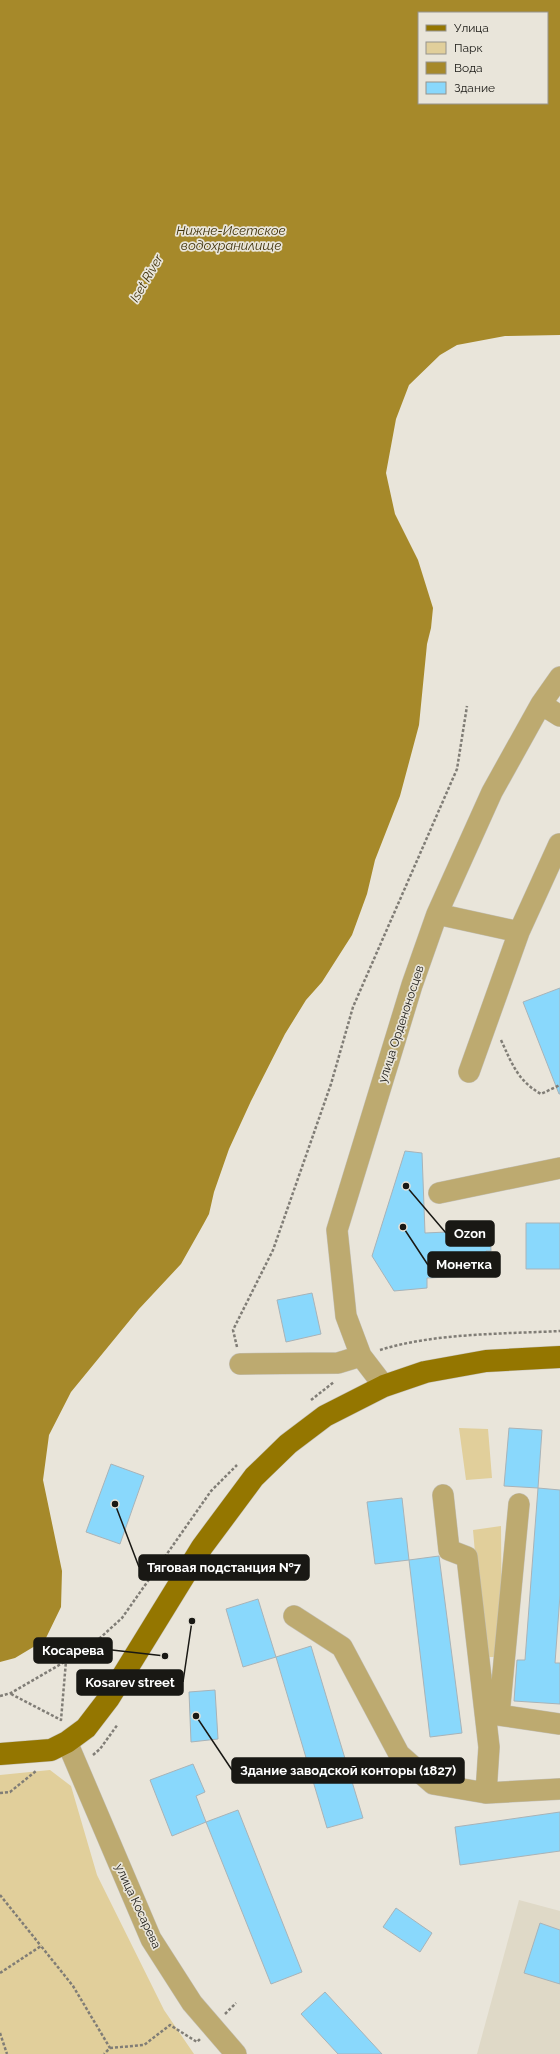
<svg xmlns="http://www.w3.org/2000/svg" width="560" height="2054" font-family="Raleway,sans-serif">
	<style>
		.built { fill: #dfd9c7 }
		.green { fill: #e1cf9b }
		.water { fill: #a6892a; fill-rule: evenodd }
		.building { fill: #89d8fc; stroke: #a8b3b8 }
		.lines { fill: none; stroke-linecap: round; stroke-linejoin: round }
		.minor-casing { stroke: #c4c0b6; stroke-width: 22 }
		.major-casing { stroke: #c4c0b6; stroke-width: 23 }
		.path { stroke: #807d76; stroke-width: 2.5; stroke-dasharray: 3 2; stroke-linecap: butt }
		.minor { stroke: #bdaa70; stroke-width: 21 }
		.major { stroke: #947600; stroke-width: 22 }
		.labels { text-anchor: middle; stroke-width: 3.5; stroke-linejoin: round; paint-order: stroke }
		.street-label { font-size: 12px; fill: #191814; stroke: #e9e5da }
		.water-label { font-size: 13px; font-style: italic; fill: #3e3109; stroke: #e9e5da }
		.leader { fill: none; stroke: #191814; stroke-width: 1.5 }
		.callout-dot { fill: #191814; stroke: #e9e5da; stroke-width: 1.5 }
		.callout { fill: #191814; stroke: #191814; stroke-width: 1.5 }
		.callout-label { font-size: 13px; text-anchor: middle; font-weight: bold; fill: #fff }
	</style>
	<rect width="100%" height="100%" fill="#e9e5da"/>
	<path class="built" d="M519 1900 560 1911V2054H477Z"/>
	<path class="green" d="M459 1428 488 1429 492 1478 466 1480Z
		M501 1526 502 1657H484L473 1530Z
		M50 1770 71 1786 97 1875 164 2010 194 2054H0V1775Z"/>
	<path class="water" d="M0 0H560V335L505 336 457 345 440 355 409 385 396 419 386 473 395 514 418 560 433 608 431 628 427 644 419 725 400 796 375 860 367 894 352 935 322 982 306 1000 285 1034 251 1101 229 1149 214 1192 209 1214 203 1225 181 1264 139 1309 71 1392 49 1435 43 1480 62 1571 61 1607 45 1640 15 1658 0 1662ZM419 13H547V103H419Z"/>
	<path class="building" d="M560 988V1094H559L523 1002Z
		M405 1151 422 1153 425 1233 490 1230 491 1251H486L487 1272 471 1273V1276L427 1278V1288L394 1291 372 1256Z
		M526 1223H560V1269H526Z
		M312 1293 321 1334 286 1342 277 1300Z
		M509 1428 542 1430 538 1488 504 1486Z
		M111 1464 144 1476 120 1544 86 1532Z
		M538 1488 560 1490V1595L555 1663H560V1704L514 1701 517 1660H525Z
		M402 1498 409 1560 375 1564 367 1502Z
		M439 1556 462 1733 430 1737 409 1560Z
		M258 1599 276 1657 243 1667 226 1609Z
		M311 1646 363 1818 327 1828 276 1657Z
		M215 1690 218 1739 191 1742 189 1692Z
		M193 1764 205 1792 196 1796 206 1822 172 1836 150 1780Z
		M238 1810 302 1972 271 1984 206 1822Z
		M560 1812V1851L460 1865 455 1827Z
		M396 1908 432 1933 420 1952 383 1927Z
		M540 1923 560 1930V1984L524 1973Z
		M325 1992 382 2054H338L301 2014Z"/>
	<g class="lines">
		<defs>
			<path id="minor" d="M541 704 560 716
				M437 914 519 932 559 844
				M469 1072 519 932
				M439 1193 560 1168
				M240 1364 338 1363 361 1356
				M384 1386 361 1356 346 1316 337 1230 412 985 437 914 492 792 541 704 560 677
				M443 1495 449 1550 467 1557 489 1747 486 1793 560 1789
				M519 1504 499 1715 560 1724
				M294 1616 342 1647 399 1754 433 1784 486 1793
				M67 1742 151 1939 192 2003 236 2054"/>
			<path id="major" d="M0 1754 51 1750 67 1742 86 1728 109 1698 202 1547 254 1477 288 1444 325 1416 384 1386 425 1372 486 1361 560 1357"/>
		</defs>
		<use href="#minor" class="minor-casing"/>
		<use href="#major" class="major-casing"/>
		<path class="path" d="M501 1040C512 1064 518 1081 541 1094L560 1085
			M237 1347 233 1330 273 1250 331 1084 353 1007 457 769 467 706
			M380 1350C434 1333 503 1334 560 1331
			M311 1400 334 1382
			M11 1694 61 1720 66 1661
			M0 1696 11 1693 66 1661 100 1638 122 1618 211 1491 237 1465
			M93 1755 100 1749 118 1724
			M0 1793 10 1792 36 1771
			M0 1895 41 1946
			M0 1973 41 1946 73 1986 110 2048 104 2054
			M225 2014 236 2003
			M0 2033 7 2054
			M110 2048 144 2045 170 2025 197 2042 200 2039"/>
		<use href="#minor" class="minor"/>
		<use href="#major" class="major"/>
	</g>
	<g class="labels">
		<g class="street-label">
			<text transform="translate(401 1024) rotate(-72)" y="4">улица Орденоносцев</text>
			<text transform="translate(138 1906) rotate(65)" y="4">улица Косарева</text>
		</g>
		<g class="water-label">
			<text x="231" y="235">Нижне-Исетское<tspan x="231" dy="15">водохранилище</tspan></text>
			<text transform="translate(146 278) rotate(-60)" y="5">Iset River</text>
		</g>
	</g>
	<path class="leader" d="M406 1186L446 1233M403 1227L428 1265M115 1504L139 1567M165 1656L112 1650M192 1621L183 1682M196 1716L232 1770"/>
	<g class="callout-dot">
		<circle cx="406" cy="1186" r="4"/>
		<circle cx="403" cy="1227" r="4"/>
		<circle cx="115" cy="1504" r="4"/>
		<circle cx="165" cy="1656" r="4"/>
		<circle cx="192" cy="1621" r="4"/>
		<circle cx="196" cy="1716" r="4"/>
	</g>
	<g class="callout">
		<rect x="446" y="1221" width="48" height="25" rx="4"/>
		<rect x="428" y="1252" width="72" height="25" rx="4"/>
		<rect x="139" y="1555" width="170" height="25" rx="4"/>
		<rect x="34" y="1638" width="78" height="25" rx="4"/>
		<rect x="77" y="1670" width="106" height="25" rx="4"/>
		<rect x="232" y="1758" width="232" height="25" rx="4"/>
	</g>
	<g class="callout-label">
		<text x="470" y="1238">Ozon</text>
		<text x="464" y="1269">Монетка</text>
		<text x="224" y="1572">Тяговая подстанция №7</text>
		<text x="73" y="1655">Косарева</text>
		<text x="130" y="1687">Kosarev street</text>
		<text x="348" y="1775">Здание заводской конторы (1827)</text>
	</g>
	<rect x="418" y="12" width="130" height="92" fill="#e9e5da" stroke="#96938b"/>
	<rect x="426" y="25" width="20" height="6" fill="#947600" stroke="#96938b"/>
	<text x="454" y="32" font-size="12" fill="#191814">Улица</text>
	<rect x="426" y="42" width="20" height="12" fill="#e1cf9b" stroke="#96938b"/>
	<text x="454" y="52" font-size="12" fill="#191814">Парк</text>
	<rect x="426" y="62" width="20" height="12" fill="#a6892a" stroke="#96938b"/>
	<text x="454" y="72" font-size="12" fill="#191814">Вода</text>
	<rect x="426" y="82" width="20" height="12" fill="#89d8fc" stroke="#96938b"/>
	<text x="454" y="92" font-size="12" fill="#191814">Здание</text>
</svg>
